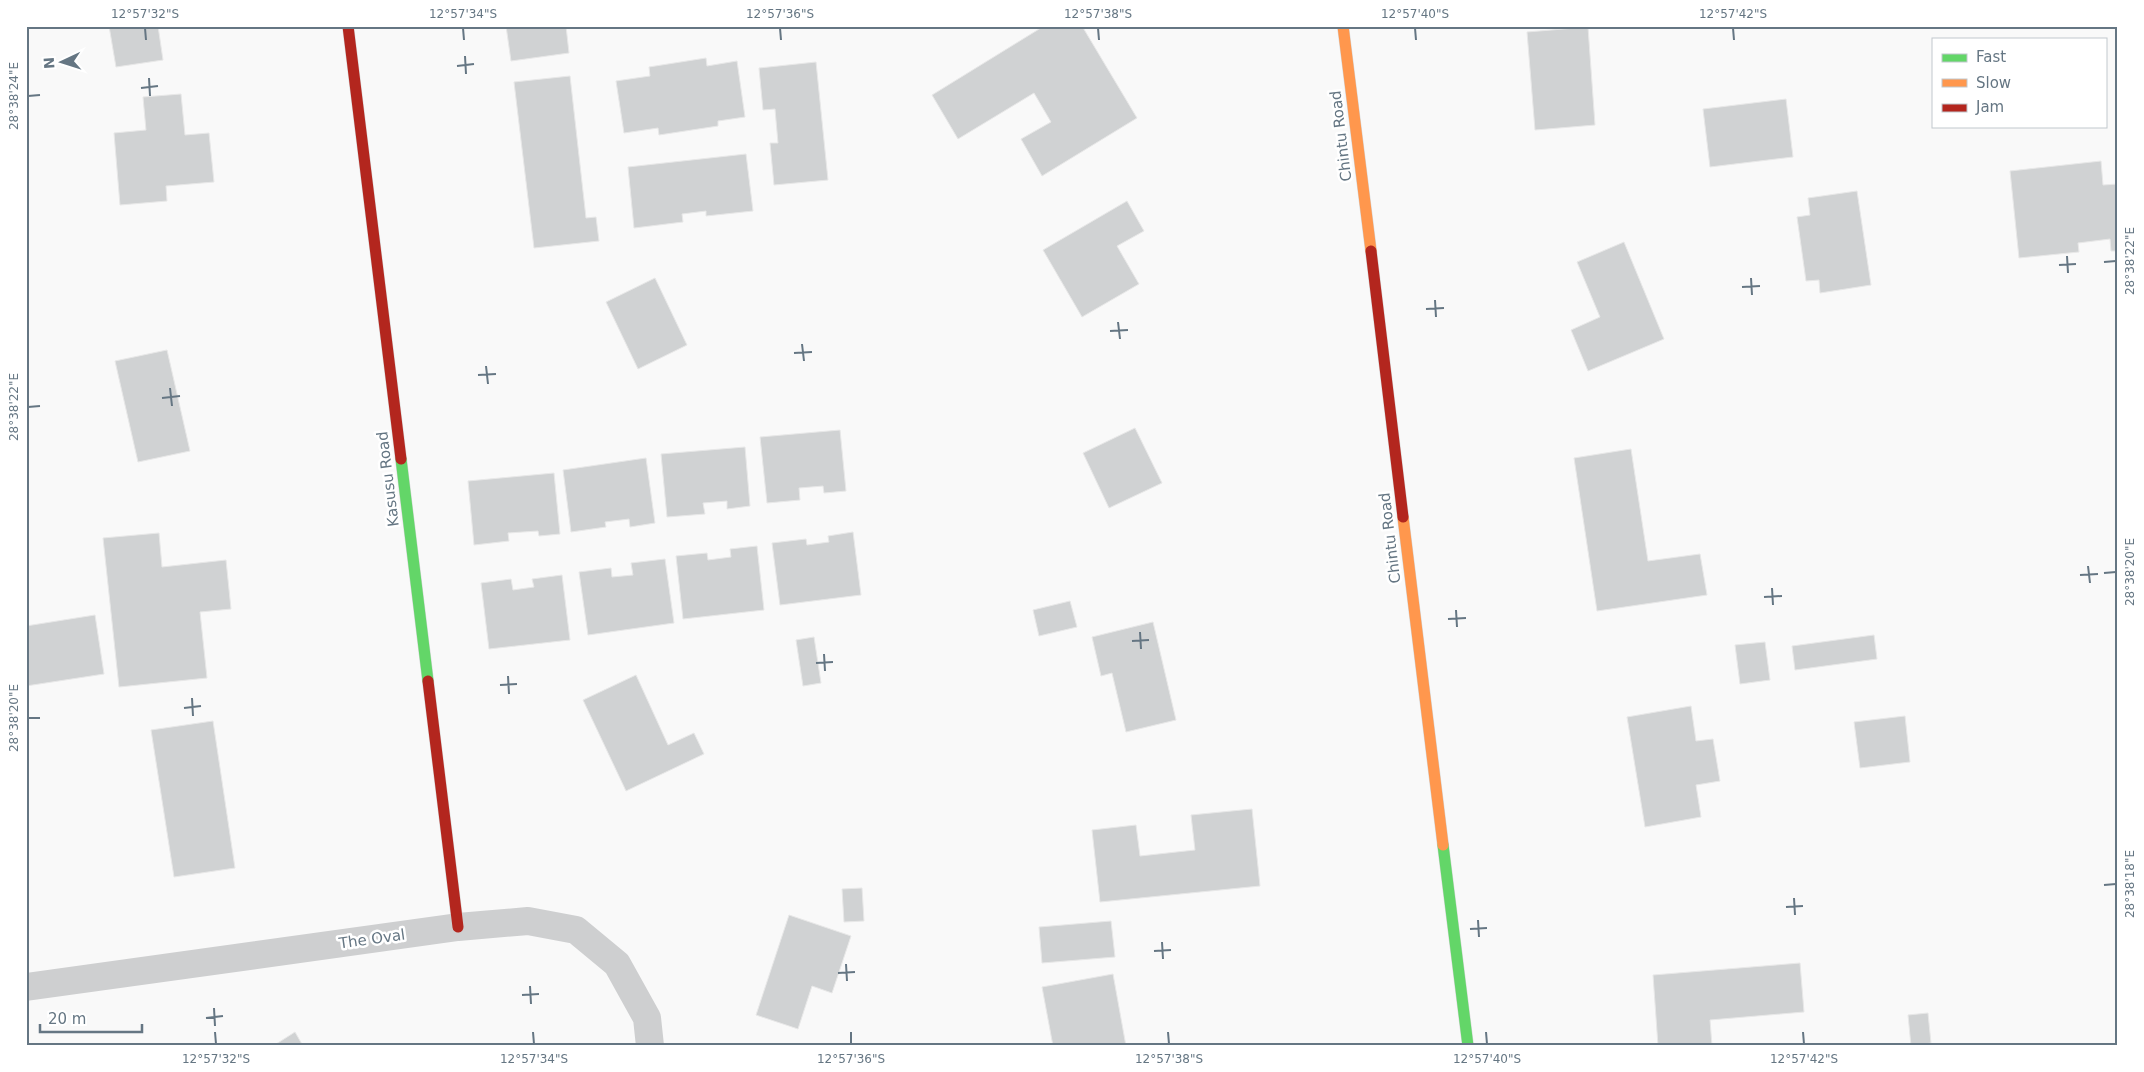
<svg xmlns="http://www.w3.org/2000/svg" width="2144" height="1072" font-family="'DejaVu Sans',sans-serif">
	<style>
		.building { fill: #d0d2d3; stroke: #e8e8e8 }
		.lines { fill: none; stroke-linecap: round; stroke-linejoin: round }
		.fast-casing { stroke: #d5d6d7; stroke-width: 12 }
		.slow-casing { stroke: #d5d6d7; stroke-width: 12 }
		.jam-casing { stroke: #d5d6d7; stroke-width: 12 }
		.street { stroke: #cecfd0; stroke-width: 28 }
		.fast { stroke: #63d668; stroke-width: 11 }
		.slow { stroke: #ff974d; stroke-width: 11 }
		.jam { stroke: #b3261e; stroke-width: 11 }
		.ticks { fill: none; stroke: #657683; stroke-width: 2 }
		.labels { text-anchor: middle; stroke-width: 5; stroke-linejoin: round; paint-order: stroke }
		.street-label { font-size: 15px; fill: #657683; stroke: #fff }
		.neatline { fill: none; stroke: #657683; stroke-width: 2 }
		.ticks-label { font-size: 12px; text-anchor: middle; fill: #657683 }
	</style>
	<rect width="100%" height="100%" fill="#f9f9f9"/>
	<path class="building" d="M109 26H158L163 60 116 67Z
		M506 26H566L569 53 511 61Z
		M1044 26H1082L1137 118 1042 176 1021 139 1051 122 1034 93 958 139 932 95Z
		M1588 27 1595 125 1535 130 1527 32Z
		M706 58 707 66 737 61 745 117 718 121V126L659 135 658 128 624 133 616 81 650 76 649 67Z
		M816 62 828 180 774 185 770 143H778L775 109 763 110 759 68Z
		M570 76 586 218 596 217 599 241 534 248 514 82Z
		M181 94 185 135 209 133 214 182 166 186 167 201 120 205 114 133 146 130 143 97Z
		M1786 99 1793 157 1710 167 1703 109Z
		M746 154 753 211 706 216V211L682 214 683 222 634 228 628 167Z
		M2101 161 2103 185 2118 184V251H2111L2110 239 2078 243 2079 252 2019 258 2010 171Z
		M1857 191 1871 285 1820 293 1819 280 1806 281 1797 217 1810 215 1808 198Z
		M1127 201 1144 231 1117 246 1139 284 1082 317 1043 250Z
		M1624 242 1664 339 1588 371 1571 330 1600 317 1577 262Z
		M655 278 687 345 638 369 606 302Z
		M167 350 190 451 138 462 115 361Z
		M1135 428 1162 483 1109 508 1083 453Z
		M840 430 846 491 824 493 823 486 799 488 800 500 767 503 760 437Z
		M745 447 750 506 727 509V501L703 503 705 514 667 517 661 454Z
		M1631 449 1648 561 1700 554 1707 595 1597 611 1574 458Z
		M646 458 655 523 630 527 629 519 605 522 606 527 571 532 563 470Z
		M554 473 560 534 539 536 538 531 508 533 509 541 474 545 468 481Z
		M853 532 861 595 780 605 772 543 806 539 807 545 829 542 828 536Z
		M159 533 162 567 226 560 231 609 200 612 207 678 119 687 103 538Z
		M757 546 764 610 683 619 676 556 707 553 708 560 731 557 730 549Z
		M665 559 674 623 588 635 579 572 611 568 612 577 633 575 631 563Z
		M562 575 570 640 489 649 481 583 511 579 513 590 534 587 532 579Z
		M1070 601 1077 627 1039 636 1033 610Z
		M95 615 104 674 26 686V626Z
		M1153 622 1176 720 1126 732 1112 673 1101 676 1092 637Z
		M1874 635 1877 659 1795 670 1792 646Z
		M814 637 821 683 803 686 796 640Z
		M1765 642 1770 680 1740 684 1735 645Z
		M636 675 668 745 694 733 704 754 626 791 583 700Z
		M1691 706 1696 741 1713 739 1720 781 1696 785 1701 817 1645 827 1627 717Z
		M1905 716 1910 762 1860 768 1854 722Z
		M213 721 235 868 174 877 151 730Z
		M1252 809 1260 886 1100 902 1092 830 1136 825 1140 856 1195 850 1191 815Z
		M862 888 864 921 844 922 842 889Z
		M789 915 851 936 832 993 812 986 798 1029 756 1015Z
		M1111 921 1115 957 1042 963 1039 927Z
		M1800 963 1804 1012 1710 1020 1712 1046H1658L1653 975Z
		M1113 974 1126 1046H1053L1042 987Z
		M1928 1013 1931 1043 1911 1046 1908 1015Z
		M295 1032 303 1046H273Z"/>
	<g class="lines">
		<defs>
			<path id="fast" d="M401 459 428 681
				M1443 845 1468 1046"/>
			<path id="slow" d="M1343 26 1371 251
				M1403 517 1443 845"/>
			<path id="jam" d="M348 26 401 459
				M1371 251 1403 517
				M428 681 458 927"/>
		</defs>
		<use href="#fast" class="fast-casing"/>
		<use href="#slow" class="slow-casing"/>
		<use href="#jam" class="jam-casing"/>
		<path class="street" d="M26 987 458 927 528 921 576 930 617 964 647 1018 650 1046"/>
		<use href="#fast" class="fast"/>
		<use href="#slow" class="slow"/>
		<use href="#jam" class="jam"/>
	</g>
	<path class="ticks" d="M145 28 146 40M463 28 464 40M780 28 781 40M1098 28 1099 40M1415 28 1416 40M1733 28 1734 40M465 56 466 74M457 66 474 64M149 78 150 96M141 88 158 86M28 96 40 95M2067 256 2068 273M2104 262 2116 261M2059 265 2076 264M1751 278 1752 295M1742 287 1760 286M1435 300 1436 317M1426 309 1444 308M1118 322 1120 339M1110 331 1128 330M802 344 804 361M794 353 812 352M486 366 488 384M478 375 496 374M170 388 172 406M162 398 180 396M28 407 40 406M2088 566 2090 583M2104 573 2116 572M2080 575 2098 574M1772 588 1773 605M1764 597 1782 596M1456 610 1457 627M1448 619 1466 618M1140 632 1141 649M1132 641 1149 640M824 654 825 671M816 663 833 662M508 676 509 694M500 685 517 684M192 698 193 716M184 708 201 706M28 718H40M2104 885 2116 884M1794 898 1795 915M1786 907 1803 906M1478 920 1479 937M1470 929 1487 928M1162 942 1163 959M1154 951 1171 950M846 964 847 981M838 973 855 972M530 986 531 1004M522 995 539 994M214 1008 215 1026M206 1018 223 1016M215 1032 216 1044M533 1032 534 1044M851 1032V1044M1168 1032 1169 1044M1486 1032 1487 1044M1803 1032 1804 1044"/>
	<g class="labels">
		<g class="street-label">
			<text transform="translate(1341 136) rotate(-97)" y="5">Chintu Road</text>
			<text transform="translate(388 479) rotate(-97)" y="5">Kasusu Road</text>
			<text transform="translate(1390 538) rotate(-97)" y="5">Chintu Road</text>
			<text transform="translate(372 939) rotate(-8)" y="5">The Oval</text>
		</g>
	</g>
	<rect width="2144" height="1072" fill="none" stroke="#ffffff" stroke-width="55"/>
	<rect x="1932" y="38" width="175" height="90" fill="#ffffff" stroke="#c1c8cd"/>
	<rect x="1942" y="54" width="25" height="8" fill="#63d668" stroke="#c1c8cd"/>
	<text x="1976" y="62" font-size="15" fill="#657683">Fast</text>
	<rect x="1942" y="79" width="25" height="8" fill="#ff974d" stroke="#c1c8cd"/>
	<text x="1976" y="88" font-size="15" fill="#657683">Slow</text>
	<rect x="1942" y="104" width="25" height="8" fill="#b3261e" stroke="#c1c8cd"/>
	<text x="1976" y="112" font-size="15" fill="#657683">Jam</text>
	<g transform="translate(62 62) rotate(266)" stroke="#ffffff" stroke-width="4" paint-order="stroke">
	<path d="M0-4L9 19L0 12L-9 19Z" fill="#657683"/>
	<text y="-8" font-size="14" font-weight="bold" text-anchor="middle" fill="#657683">N</text>
	</g>
	<path d="M40 1024v8h102v-8" fill="none" stroke="#657683" stroke-width="2.5"/>
	<text x="48" y="1024" font-size="15" fill="#657683" stroke="#ffffff" stroke-width="4" paint-order="stroke">20 m</text>
	<rect x="28" y="28" width="2088" height="1016" class="neatline"/>
	<g class="ticks-label">
		<text x="145" y="18">12°57'32"S</text>
		<text x="463" y="18">12°57'34"S</text>
		<text x="780" y="18">12°57'36"S</text>
		<text x="1098" y="18">12°57'38"S</text>
		<text x="1415" y="18">12°57'40"S</text>
		<text x="1733" y="18">12°57'42"S</text>
		<text transform="translate(14 96) rotate(-90)" y="4">28°38'24"E</text>
		<text transform="translate(2130 261) rotate(-90)" y="4">28°38'22"E</text>
		<text transform="translate(14 407) rotate(-90)" y="4">28°38'22"E</text>
		<text transform="translate(2130 572) rotate(-90)" y="4">28°38'20"E</text>
		<text transform="translate(14 718) rotate(-90)" y="4">28°38'20"E</text>
		<text transform="translate(2130 884) rotate(-90)" y="4">28°38'18"E</text>
		<text x="216" y="1063">12°57'32"S</text>
		<text x="534" y="1063">12°57'34"S</text>
		<text x="851" y="1063">12°57'36"S</text>
		<text x="1169" y="1063">12°57'38"S</text>
		<text x="1487" y="1063">12°57'40"S</text>
		<text x="1804" y="1063">12°57'42"S</text>
	</g>
</svg>
